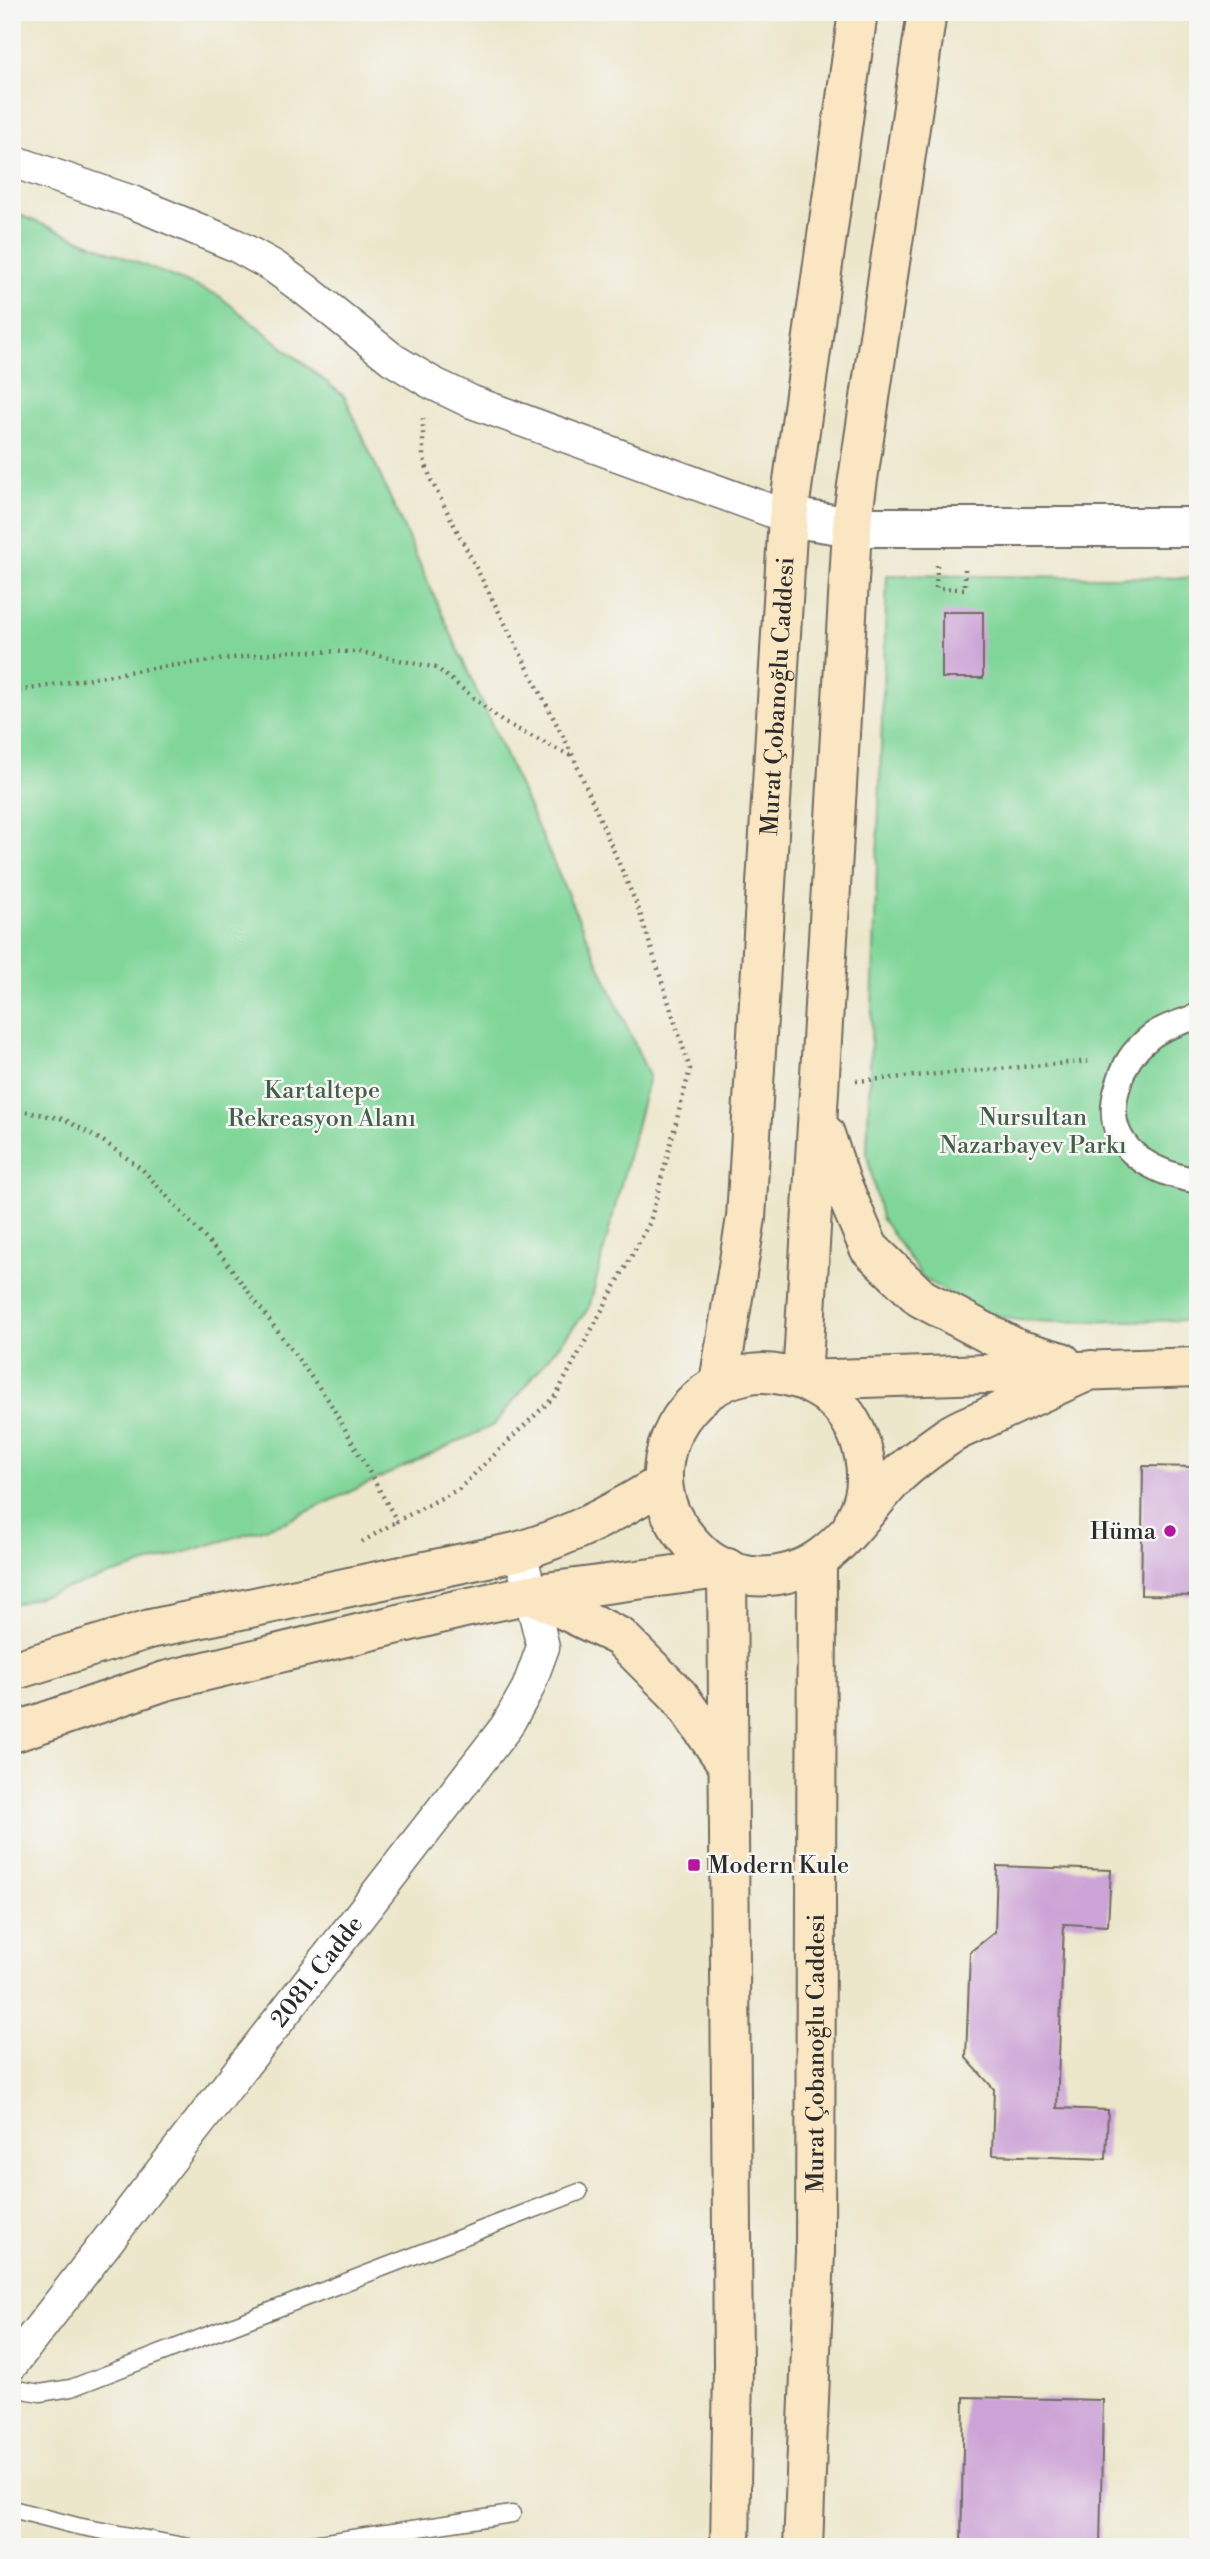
<svg xmlns="http://www.w3.org/2000/svg" width="1210" height="2559" font-family="'Libre Bodoni',serif">
	<style>
		.green { fill: #80d699; stroke: #568062; stroke-width: 2 }
		.building { fill: #cca3d6 }
		.lines { fill: none; stroke-linecap: round; stroke-linejoin: round }
		.service-casing { stroke: #6f6c63; stroke-width: 19 }
		.pedestrian-casing { stroke: #6f6c63; stroke-width: 28 }
		.minor-casing { stroke: #6f6c63; stroke-width: 35 }
		.tertiary-casing { stroke: #6f6c63; stroke-width: 42 }
		.secondary-casing { stroke: #6f6c63; stroke-width: 42 }
		.path { stroke: #6f6c63; stroke-width: 4.5; stroke-dasharray: 2 5; stroke-linecap: butt }
		.service { stroke: #fff; stroke-width: 16 }
		.pedestrian { stroke: #fff; stroke-width: 24 }
		.minor { stroke: #fff; stroke-width: 32 }
		.tertiary { stroke: #fff; stroke-width: 38 }
		.secondary { stroke: #fbe6c4; stroke-width: 38 }
		.poi-dot { fill: #b5179e; stroke: #f6f6f2; stroke-width: 2.5 }
		.labels { text-anchor: middle; stroke-width: 5; stroke-linejoin: round; paint-order: stroke }
		.street-label { font-size: 24px; fill: #2b2b2b; stroke: #f6f6f2 }
		.park-label { font-size: 24px; fill: #445e4c; stroke: #f6f6f2 }
		.poi-label { font-size: 24px; fill: #2b2b2b; stroke: #f6f6f2; text-anchor: end }
	</style>
	<rect width="100%" height="100%" fill="#f6f6f2"/>
	<filter id="ink" filterUnits="userSpaceOnUse"><feTurbulence type="fractalNoise" baseFrequency=".0143" numOctaves="2"/><feDisplacementMap in="SourceGraphic" scale="14" xChannelSelector="R" yChannelSelector="G"/><feConvolveMatrix kernelMatrix="1 2 1 2 8 2 1 2 1" color-interpolation-filters="sRGB"/></filter>
	<filter id="wash" filterUnits="userSpaceOnUse"><feTurbulence type="fractalNoise" baseFrequency=".00686" numOctaves="4" result="noise"/><feDisplacementMap in="SourceGraphic" scale="28" xChannelSelector="R" yChannelSelector="G"/><feGaussianBlur stdDeviation="1.57" result="paint"/><feColorMatrix in="noise" values="0 0 0 0 0 0 0 0 0 0 0 0 0 0 0 0 0 1.4 0 .05"/><feComposite in="paint" operator="in"/></filter>
	<g filter="url(#wash)">
		<rect width="100%" height="100%" fill="#ece6ca"/>
		<path class="green" d="M12 212 218 295 345 397 649 1076 589 1308 494 1425 285 1522 12 1605Z
			M887 575 1198 578V1320L1056 1322 1016 1320 976 1310 923 1278 881 1218 867 1154Z"/>
		<g id="blocks">
			<path class="building" d="M942 612H983V678H942Z
				M1143 1466 1198 1467V1596L1141 1595Z
				M997 1866 1111 1870 1108 1926 1064 1924 1057 2108 1108 2110 1106 2159 992 2155 994 2089 966 2058 970 1952 995 1932Z
				M964 2397 1103 2400 1100 2547H961Z"/>
		</g>
	</g>
	<g filter="url(#ink)">
		<use href="#blocks" fill-opacity="0" stroke="#6f6c63" stroke-width="2"/>
		<g class="lines">
			<defs>
				<path id="service" d="M12 2388 40 2393 71 2388 579 2192
					M12 2509 77 2526 189 2547
					M293 2547 512 2514"/>
				<path id="pedestrian" d="M1198 1016C1183 1022 1161 1027 1149 1038 1132 1052 1124 1065 1118 1086 1099 1145 1148 1172 1198 1181"/>
				<g id="minor">
					<path d="M12 161 132 202 235 245 273 266 306 290 392 359 432 383 472 402 788 517"/>
					<path id="s1" d="M12 2364 506 1727 528 1688 543 1647 520 1551"/>
				</g>
				<path id="tertiary" d="M788 517 853 527H1198"/>
				<g id="secondary">
					<path d="M825 1134 841 1182 869 1248 921 1298 1017 1349 1062 1362"/>
					<path d="M1091 1370C1057 1385 1023 1401 990 1416 976 1423 959 1428 947 1437 930 1449 911 1462 897 1476 853 1522 825 1582 751 1576 736 1574 715 1566 703 1555 690 1543 679 1530 671 1514 645 1456 685 1387 745 1375 765 1370 783 1375 802 1380L1198 1367"/>
					<path d="M802 1380 853 513 927 12"/>
					<path d="M802 1380C811 1385 823 1390 830 1397 864 1426 878 1481 854 1521"/>
					<path id="s2" d="M719 1383 746 1218 788 517 858 12"/>
					<path d="M727 1568 733 2365 730 2547"/>
					<path d="M531 1594 620 1637 679 1696 728 1765"/>
					<path d="M12 1671 150 1629 520 1551C575 1534 614 1513 663 1483"/>
					<path d="M12 1733 165 1681 460 1609 531 1594 727 1568"/>
					<path id="s3" d="M803 2547 815 2252 817 1561"/>
				</g>
			</defs>
			<use href="#service" class="service-casing"/>
			<use href="#pedestrian" class="pedestrian-casing"/>
			<use href="#minor" class="minor-casing"/>
			<use href="#tertiary" class="tertiary-casing"/>
			<use href="#secondary" class="secondary-casing"/>
			<path class="path" d="M937 565 936 588 965 589V566
				M12 692 146 669 225 659 292 651 361 652 437 668 503 722 571 756
				M856 1081 1092 1061
				M12 1109 64 1119 103 1141 142 1169 225 1260 329 1401 397 1521 459 1489 556 1395 650 1222 690 1069 639 910 573 756 431 480 423 456V417
				M362 1542 397 1521"/>
			<use href="#service" class="service"/>
			<use href="#pedestrian" class="pedestrian"/>
			<use href="#minor" class="minor"/>
			<use href="#tertiary" class="tertiary"/>
			<use href="#secondary" class="secondary"/>
		</g>
	</g>
	<g class="poi-dot">
		<circle cx="1170" cy="1531" r="7"/>
		<rect x="687" y="1858" width="14" height="14" rx="3.5"/>
	</g>
	<g class="labels">
		<g class="street-label">
			<text dy="8" stroke="none"><textPath href="#s2" startOffset="690">Murat Çobanoğlu Caddesi</textPath></text>
			<text dy="8" stroke="none"><textPath href="#s1" startOffset="497">2081. Cadde</textPath></text>
			<text dy="8" stroke="none"><textPath href="#s3" startOffset="494">Murat Çobanoğlu Caddesi</textPath></text>
		</g>
		<g class="park-label">
			<text x="322" y="1098">Kartaltepe<tspan x="322" dy="28">Rekreasyon Alanı</tspan></text>
			<text x="1033" y="1125">Nursultan<tspan x="1033" dy="28">Nazarbayev Parkı</tspan></text>
		</g>
		<g class="poi-label">
			<text x="1156" y="1539">Hüma</text>
			<text x="708" y="1873" text-anchor="start">Modern Kule</text>
		</g>
	</g>
	<rect width="1210" height="2559" fill="none" stroke="#f6f6f2" stroke-width="42"/>
</svg>
